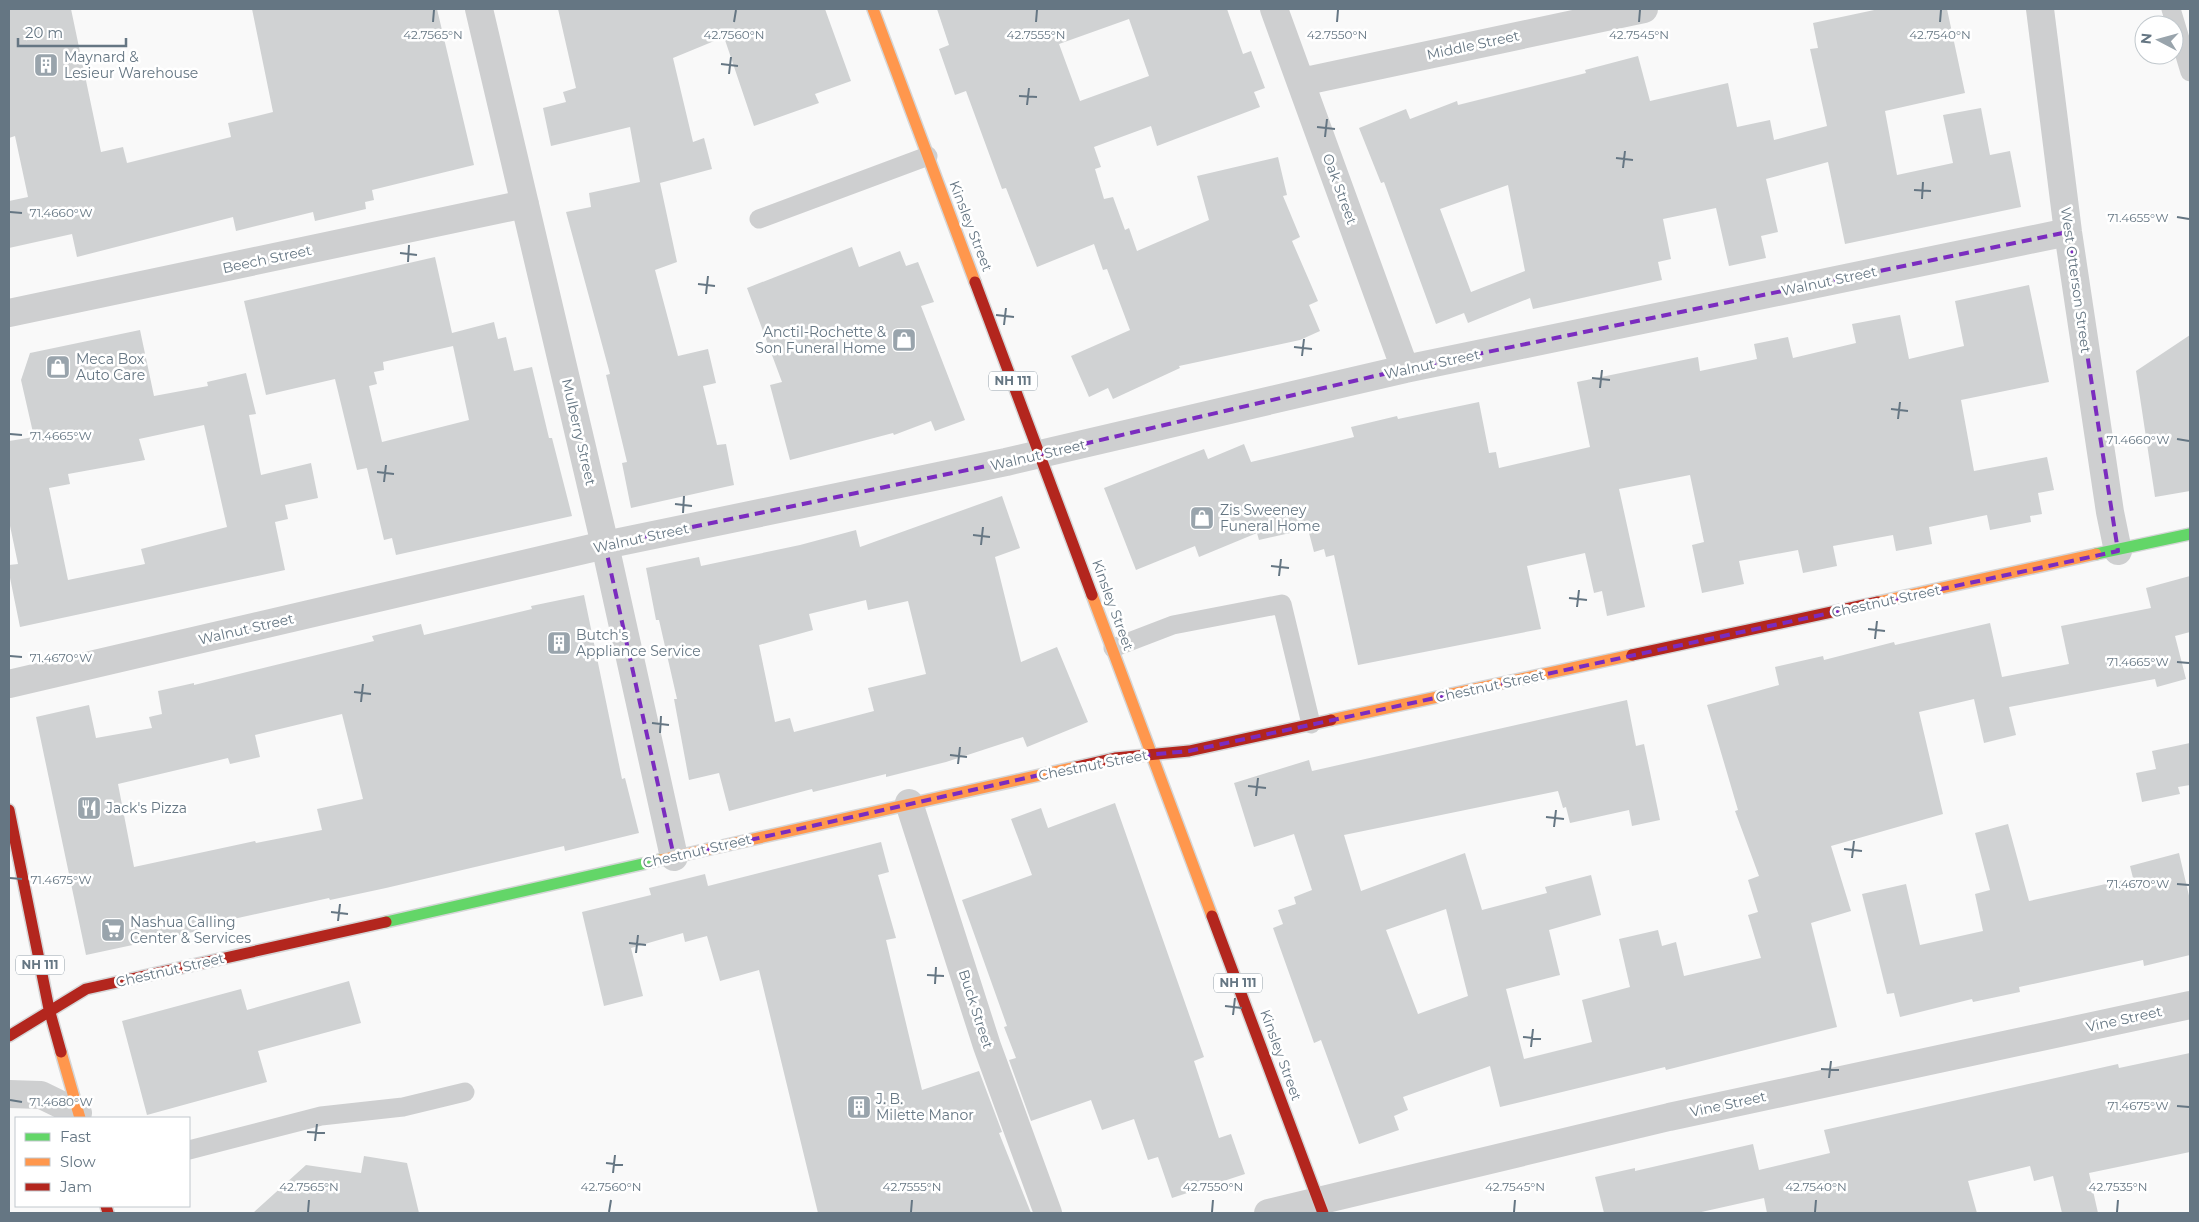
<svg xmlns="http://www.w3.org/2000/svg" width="2199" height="1222" font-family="Montserrat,sans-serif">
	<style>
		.building { fill: #d0d2d3; fill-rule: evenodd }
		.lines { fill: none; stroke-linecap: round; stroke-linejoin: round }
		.fast-casing { stroke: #d5d6d7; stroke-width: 14 }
		.slow-casing { stroke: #d5d6d7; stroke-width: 14 }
		.jam-casing { stroke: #d5d6d7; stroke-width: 14 }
		.lane { stroke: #cecfd0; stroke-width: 19 }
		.street { stroke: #cecfd0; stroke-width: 28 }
		.fast { stroke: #63d668; stroke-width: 11 }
		.slow { stroke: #ff974d; stroke-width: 11 }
		.jam { stroke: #b3261e; stroke-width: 11 }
		.marked { fill: none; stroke: #7b2cbf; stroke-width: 4; stroke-dasharray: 10 6; stroke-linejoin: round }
		.ticks { fill: none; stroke: #657683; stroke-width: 2 }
		.labels { text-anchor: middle; stroke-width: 5; stroke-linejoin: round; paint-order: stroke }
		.shield { fill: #fff; stroke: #939fa8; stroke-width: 1 }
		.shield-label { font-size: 12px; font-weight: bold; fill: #657683 }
		.street-label { font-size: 14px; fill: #657683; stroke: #fff }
		.poi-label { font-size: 14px; fill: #657683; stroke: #fff; text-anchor: start }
		.ticks-label { font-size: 12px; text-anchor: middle; fill: #657683; stroke: #fff; stroke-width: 5; stroke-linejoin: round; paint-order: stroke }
	</style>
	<rect width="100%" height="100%" fill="#f9f9f9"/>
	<path class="building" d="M9 9H71L101 152 123 147 127 163 231 137 228 123 273 112 252 9H437L474 165 372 190 374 200 365 202 366 209 315 221 313 212 236 231 233 217 77 257 72 234 9 248V201L28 197 15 136 9 138Z
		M558 9H825L851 81 815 94 819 103 754 126 724 37 673 58 693 142 704 138 712 169 660 183 677 262 655 270 678 356 708 349 716 383 703 386 717 445 726 444 734 485 631 508 622 463 627 462 606 375 610 374 566 212 591 207 589 193 640 182 630 127 551 146 543 108 566 102 563 92 576 88Z
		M937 9H1227L1243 54 1251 51 1265 88 1254 92 1260 107 1157 146 1151 126 1094 147 1101 167 1095 169 1104 199 1113 197 1125 230 1129 228 1137 251 1209 220 1197 176 1278 157 1287 195 1283 196 1300 237 1292 241 1318 301 1309 305 1320 331 1300 340 1179 366 1180 368 1113 399 1108 388 1089 397 1071 356 1130 330 1107 269 1103 270 1094 244 1037 267 1006 188 1002 189 966 91 955 95 939 49 949 45ZM1129 19 1149 76 1080 101 1059 44Z
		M1879 9H1947L1965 93 1885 111 1897 175 1953 163 1943 115 1981 108 1990 155 2010 151 2021 207 1845 244 1828 162 1766 179 1778 232 1761 236 1766 258 1729 266 1716 208 1663 219 1671 259 1658 262 1662 280 1533 309 1530 298 1468 323 1464 313 1436 324 1384 182 1381 183 1359 128 1406 109 1410 119 1457 101 1458 105 1586 73 1585 70 1638 56 1650 101 1728 83 1737 127 1770 120 1774 140 1827 126 1810 49 1818 48 1813 23ZM1508 185 1525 271 1471 292 1440 209Z
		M852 247 859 267 900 251 906 266 918 262 934 302 921 306 965 420 935 431 931 421 894 435 893 433 790 460 770 385 782 382 747 288Z
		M435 257 452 333 494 322 498 339 506 337 514 371 532 367 549 438H552L572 516 396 555 392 538 384 540 367 468 357 470 335 379 266 395 244 301ZM453 346 469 420 382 442 369 386 377 384 374 372 384 370 383 362Z
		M2029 285 2049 382 1961 400 1974 471 2047 457 2054 490 2038 493 2042 514 2030 516 2031 522 1990 530 1987 515 1929 527 1932 544 1896 551 1893 535 1833 546 1837 566 1803 573 1798 550 1739 561 1744 584 1702 593 1692 545 1704 542 1690 475 1619 489 1645 607 1607 616 1602 591 1594 593 1585 553 1527 566 1541 629 1358 665 1334 555 1326 557 1324 549 1314 552 1308 529 1259 540 1257 533 1199 557 1195 546 1136 570 1104 488 1204 449 1208 459 1244 444 1251 462 1354 437 1351 427 1397 416 1398 419 1479 402 1489 453 1496 452 1499 468 1590 447 1577 382 1698 357 1700 371 1757 359 1754 344 1788 337 1793 358 1856 343 1852 324 1900 315 1909 359 1964 346 1955 301Z
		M140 330 154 396 208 386 207 382 246 373 256 414 249 415 261 475 311 463 318 498 285 505 288 519 275 522 285 570 20 627 9 573V565L18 564 9 521V441L34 437 21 380 30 353ZM204 425 227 527 141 549 145 564 68 580 49 488 70 484 68 474 145 460 139 439Z
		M2190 335V491L2155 497 2136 371Z
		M1002 496 1020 548 995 557 1021 662 1057 647 1088 722 1027 747 1023 737 946 762 886 777V774L813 792 812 789 729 811 719 773 689 780 674 699H677L659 620H656L646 568 699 557 701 566 800 545 856 530 860 547ZM866 600 868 610 908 601 926 674 868 688 874 711 794 732 790 718 775 722 759 645 813 630 809 614Z
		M2190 576V632L2175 636 2186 679 2157 687 2155 679 2009 707 2016 735 1984 743 1974 699 1919 712 1943 814 1831 846 1851 911 1811 923 1837 1027 1666 1070 1665 1067 1500 1107 1490 1066 1403 1097 1408 1110 1394 1116 1399 1130 1359 1144 1321 1040 1314 1043 1273 928 1283 924 1278 910 1296 904 1294 897 1312 890 1294 834 1254 847 1234 783 1309 760 1312 771 1627 700 1636 746 1644 744 1660 820 1632 826 1629 810 1570 823 1566 807 1563 808 1558 791 1344 835 1361 891 1465 853 1482 910 1547 893 1545 887 1591 875 1601 915 1549 930 1560 975 1506 989 1524 1059 1592 1042 1582 1000 1630 987 1619 939 1658 930 1662 946 1676 942 1684 976 1761 958 1748 915 1758 912 1748 880 1759 876 1735 811 1738 810 1707 705 1779 685 1775 667 1823 656 1824 660 1894 642 1895 645 1990 623 2002 677 2069 664 2061 626 2151 608 2146 588ZM1446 909 1468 996 1418 1014 1386 930Z
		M584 595 622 779 625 778 639 833 565 851 564 846 386 888 330 900 329 898 197 927 198 931 86 955 36 717 89 705 96 738 152 728 149 717 162 714 158 691 194 683V685L374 641 372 636 421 624 424 635 532 609 531 606ZM342 714 363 799 317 809 322 830 256 843 255 841 134 867 118 784 228 758 230 764 260 757 255 735Z
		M2190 743V785L2178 787 2180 794 2142 802 2136 773 2156 769 2152 751Z
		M1115 803 1204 1057 1194 1061 1219 1138 1231 1134 1245 1174 1172 1198 1158 1157 1148 1160 1134 1119 1102 1130 1091 1100 1031 1121 1009 1060 1016 1058 1004 1027 1007 1026 962 900 1032 875 1011 819 1041 808 1048 828Z
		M2008 824 2029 901 2133 878 2130 866 2179 853 2190 900V955L2144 966 2143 960 2019 987 2020 992 1973 1002 1972 999 1900 1017 1894 993 1887 994 1862 894 1906 884 1920 945 1983 931 1975 894 1990 890 1975 833Z
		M881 842 889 872 878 875 896 938 886 940 922 1090 979 1071 1002 1132 999 1133 1031 1213H818L759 970 720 981 707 936 685 942 683 933 631 948 643 996 604 1006 582 912 651 895 649 888 705 874 708 886Z
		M349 981 361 1023 258 1051 267 1082 147 1115 122 1021 241 989 247 1010Z
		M2190 1053V1152L2089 1173 2098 1213H2062L2053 1176 2034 1181 2030 1166 1968 1181 1977 1213H1767L1764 1198 1697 1213H1604L1595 1177 1635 1168V1171L1753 1144 1759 1170 1830 1153 1824 1130 2118 1064 2119 1068Z
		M364 1156 407 1163 419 1213H253L306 1165 361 1173Z"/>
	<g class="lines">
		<defs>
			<path id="fast" d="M2096 554 2190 534
				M386 922 660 860"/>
			<path id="slow" d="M873 9 975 282
				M1092 595 1212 916
				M1878 602 2096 554
				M1331 720 1632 655
				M660 860 1076 767
				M61 1052 80 1118"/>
			<path id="jam" d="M975 282 1092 595
				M1632 655 1878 602
				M1076 767 1115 758 1189 751 1331 720
				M9 810 49 1009 61 1052
				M1212 916 1323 1213
				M9 1036 86 989 386 922
				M106 1206 108 1213"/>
		</defs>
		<use href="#fast" class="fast-casing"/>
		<use href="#slow" class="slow-casing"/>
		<use href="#jam" class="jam-casing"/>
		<path class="lane" d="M2171 9 2190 72
			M759 219 928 156
			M1113 648 1173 625 1282 604 1311 724
			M189 1150 321 1116 403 1107 465 1092"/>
		<path class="street" d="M479 9 605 545 674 857
			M1274 9 1405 369
			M2040 9 2068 232 2110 512 2118 551
			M1301 82 1644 9
			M9 313 525 204
			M9 684 605 545 1006 462 1405 369 2068 232
			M909 803 987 1046 1048 1213
			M9 1094 41 1095 78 1113
			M1268 1213 1669 1117 2190 1005"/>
		<use href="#fast" class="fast"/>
		<use href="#slow" class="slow"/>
		<use href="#jam" class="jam"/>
	</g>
	<path class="marked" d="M2068 232 2118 551 1189 751 1115 758 674 857 605 545 1006 462 1405 369Z"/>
	<path class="ticks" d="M433 22 434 10M734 22 736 10M1036 22 1037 10M1337 22 1338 10M1639 22 1640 10M1940 22 1941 10M721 64 738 66M729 74 731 57M1019 96 1037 97M1027 105 1029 88M1317 127 1335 129M1325 137 1327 119M1616 158 1633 160M1623 168 1625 151M1914 190 1931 191M1922 199 1923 182M10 212 22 213M2177 217 2189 219M400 253 417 255M408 262 409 245M698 284 715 286M706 294 708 276M996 315 1014 317M1004 325 1006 308M1294 347 1312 349M1302 356 1304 339M1592 378 1610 380M1600 388 1602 370M1891 409 1908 411M1898 419 1900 402M10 434 22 435M2177 439 2189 441M377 472 394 474M384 482 386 465M675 504 692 506M683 513 684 496M973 535 990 537M981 545 983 527M1271 566 1289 568M1279 576 1281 559M1569 598 1587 600M1577 607 1579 590M1868 629 1885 631M1875 639 1877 621M10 656 22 657M2177 662 2189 663M354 692 371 694M361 702 363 684M652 723 669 725M660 733 661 716M950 755 967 757M958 764 960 747M1248 786 1266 788M1256 796 1258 778M1546 817 1564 819M1554 827 1556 810M1844 849 1862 851M1852 858 1854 841M10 878 22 879M2177 884 2189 885M331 912 348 914M338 921 340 904M629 943 646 945M636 953 638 935M927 975 944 976M935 984 936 967M1225 1006 1242 1008M1233 1015 1235 998M1523 1037 1541 1039M1531 1047 1533 1029M1821 1069 1839 1070M1829 1078 1831 1061M10 1100 22 1102M2177 1106 2189 1107M307 1132 325 1133M315 1141 317 1124M606 1163 623 1165M613 1173 615 1155M308 1212 309 1200M609 1212 611 1200M911 1212 912 1200M1212 1212 1213 1200M1514 1212 1515 1200M1815 1212 1816 1200M2117 1212 2118 1200"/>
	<defs>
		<symbol id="building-square" viewBox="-11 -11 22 22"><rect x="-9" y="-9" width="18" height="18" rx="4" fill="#99a4ac" stroke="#fff"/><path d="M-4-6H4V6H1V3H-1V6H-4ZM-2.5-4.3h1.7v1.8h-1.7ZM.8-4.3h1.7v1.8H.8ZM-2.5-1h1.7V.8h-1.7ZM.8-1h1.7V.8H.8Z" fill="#fff"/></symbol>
		<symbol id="shop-square" viewBox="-11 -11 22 22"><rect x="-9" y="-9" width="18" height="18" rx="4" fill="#99a4ac" stroke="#fff"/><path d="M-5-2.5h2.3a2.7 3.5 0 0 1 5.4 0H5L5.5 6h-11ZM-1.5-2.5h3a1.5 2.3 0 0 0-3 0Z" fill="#fff"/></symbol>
		<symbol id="restaurant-square" viewBox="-11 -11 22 22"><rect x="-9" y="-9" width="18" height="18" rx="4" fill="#99a4ac" stroke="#fff"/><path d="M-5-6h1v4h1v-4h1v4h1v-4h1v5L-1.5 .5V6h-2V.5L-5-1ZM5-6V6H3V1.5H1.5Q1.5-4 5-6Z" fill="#fff"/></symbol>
		<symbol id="supermarket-square" viewBox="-11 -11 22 22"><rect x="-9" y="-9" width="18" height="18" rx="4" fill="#99a4ac" stroke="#fff"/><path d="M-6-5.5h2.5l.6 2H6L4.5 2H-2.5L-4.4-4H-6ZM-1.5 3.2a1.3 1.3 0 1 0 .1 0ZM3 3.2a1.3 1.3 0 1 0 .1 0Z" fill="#fff"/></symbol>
	</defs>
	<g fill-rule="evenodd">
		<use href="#building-square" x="32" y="51" width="28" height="28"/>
		<use href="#shop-square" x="890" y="326" width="28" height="28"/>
		<use href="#shop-square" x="44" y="353" width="28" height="28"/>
		<use href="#shop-square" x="1188" y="504" width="28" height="28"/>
		<use href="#building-square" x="545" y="629" width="28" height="28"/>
		<use href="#restaurant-square" x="75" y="794" width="28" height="28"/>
		<use href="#supermarket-square" x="99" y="916" width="28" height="28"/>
		<use href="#building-square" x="845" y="1093" width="28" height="28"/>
	</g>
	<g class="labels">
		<g class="shield">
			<rect x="989" y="371.5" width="48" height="19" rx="4"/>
			<rect x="16" y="955.5" width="48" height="19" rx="4"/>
			<rect x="1214" y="973.5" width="48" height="19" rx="4"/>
		</g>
		<g class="shield-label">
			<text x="1013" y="385">NH 111</text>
			<text x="40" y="969">NH 111</text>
			<text x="1238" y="987">NH 111</text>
		</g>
		<g class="street-label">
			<text transform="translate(1473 45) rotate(-12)" y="5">Middle Street</text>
			<text transform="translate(1340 189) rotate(70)" y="5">Oak Street</text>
			<text transform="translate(971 226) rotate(69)" y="5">Kinsley Street</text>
			<text transform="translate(267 259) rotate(-12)" y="5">Beech Street</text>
			<text transform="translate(2076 280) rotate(82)" y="5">West Otterson Street</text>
			<text transform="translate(1829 281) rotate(-12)" y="5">Walnut Street</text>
			<text transform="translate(1432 364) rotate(-12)" y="5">Walnut Street</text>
			<text transform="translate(579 432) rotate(77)" y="5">Mulberry Street</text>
			<text transform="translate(1038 455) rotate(-13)" y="5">Walnut Street</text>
			<text transform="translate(641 538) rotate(-12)" y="5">Walnut Street</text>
			<text transform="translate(1886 601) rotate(-12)" y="5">Chestnut Street</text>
			<text transform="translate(1113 605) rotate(70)" y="5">Kinsley Street</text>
			<text transform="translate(246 629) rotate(-13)" y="5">Walnut Street</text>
			<text transform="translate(1490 686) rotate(-12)" y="5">Chestnut Street</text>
			<text transform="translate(1093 765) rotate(-11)" y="5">Chestnut Street</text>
			<text transform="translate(697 851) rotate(-13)" y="5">Chestnut Street</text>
			<text transform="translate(170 970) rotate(-13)" y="5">Chestnut Street</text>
			<text transform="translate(976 1009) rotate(72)" y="5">Buck Street</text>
			<text transform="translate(2124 1019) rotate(-12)" y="5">Vine Street</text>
			<text transform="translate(1281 1055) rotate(70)" y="5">Kinsley Street</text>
			<text transform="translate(1728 1104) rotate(-12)" y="5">Vine Street</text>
		</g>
		<g class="poi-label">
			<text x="64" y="62">Maynard &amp;<tspan x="64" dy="16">Lesieur Warehouse</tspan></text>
			<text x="886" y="337" text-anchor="end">Anctil-Rochette &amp;<tspan x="886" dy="16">Son Funeral Home</tspan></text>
			<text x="76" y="364">Meca Box<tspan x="76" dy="16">Auto Care</tspan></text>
			<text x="1220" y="515">Zis Sweeney<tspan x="1220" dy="16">Funeral Home</tspan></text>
			<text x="576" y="640">Butch's<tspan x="576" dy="16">Appliance Service</tspan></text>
			<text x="106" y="813">Jack's Pizza</text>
			<text x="130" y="927">Nashua Calling<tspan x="130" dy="16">Center &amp; Services</tspan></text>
			<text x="876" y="1104">J. B.<tspan x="876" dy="16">Milette Manor</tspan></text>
		</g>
	</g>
	<g class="ticks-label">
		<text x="433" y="39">42.7565°N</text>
		<text x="734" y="39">42.7560°N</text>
		<text x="1036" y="39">42.7555°N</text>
		<text x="1337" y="39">42.7550°N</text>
		<text x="1639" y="39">42.7545°N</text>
		<text x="1940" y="39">42.7540°N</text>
		<text x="61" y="217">71.4660°W</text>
		<text x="2138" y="222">71.4655°W</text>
		<text x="61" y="440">71.4665°W</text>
		<text x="2138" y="444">71.4660°W</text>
		<text x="61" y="662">71.4670°W</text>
		<text x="2138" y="666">71.4665°W</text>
		<text x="61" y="884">71.4675°W</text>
		<text x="2138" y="888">71.4670°W</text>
		<text x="61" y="1106">71.4680°W</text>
		<text x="2138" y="1110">71.4675°W</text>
		<text x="309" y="1191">42.7565°N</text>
		<text x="611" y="1191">42.7560°N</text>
		<text x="912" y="1191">42.7555°N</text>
		<text x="1213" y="1191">42.7550°N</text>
		<text x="1515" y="1191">42.7545°N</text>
		<text x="1816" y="1191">42.7540°N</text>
		<text x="2118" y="1191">42.7535°N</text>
	</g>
	<rect width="2199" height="1222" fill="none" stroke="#657683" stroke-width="20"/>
	<rect x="15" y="1117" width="175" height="90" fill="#ffffff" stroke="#c1c8cd"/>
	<rect x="25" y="1133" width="25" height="8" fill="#63d668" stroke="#c1c8cd"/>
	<text x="60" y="1142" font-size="15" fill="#657683">Fast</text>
	<rect x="25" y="1158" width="25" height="8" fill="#ff974d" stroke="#c1c8cd"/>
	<text x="60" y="1167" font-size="15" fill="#657683">Slow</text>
	<rect x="25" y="1183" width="25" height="8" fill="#b3261e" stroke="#c1c8cd"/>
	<text x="60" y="1192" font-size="15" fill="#657683">Jam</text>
	<g transform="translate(2159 40) rotate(276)"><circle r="24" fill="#ffffff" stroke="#c1c8cd"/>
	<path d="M0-4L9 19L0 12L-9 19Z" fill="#99a4ac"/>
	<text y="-8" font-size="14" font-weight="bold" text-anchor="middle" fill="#657683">N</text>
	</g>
	<path d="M18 38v8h108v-8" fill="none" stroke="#657683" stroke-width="2.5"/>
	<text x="25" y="38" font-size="15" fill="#657683" stroke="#ffffff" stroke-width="4" paint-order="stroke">20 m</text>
</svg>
